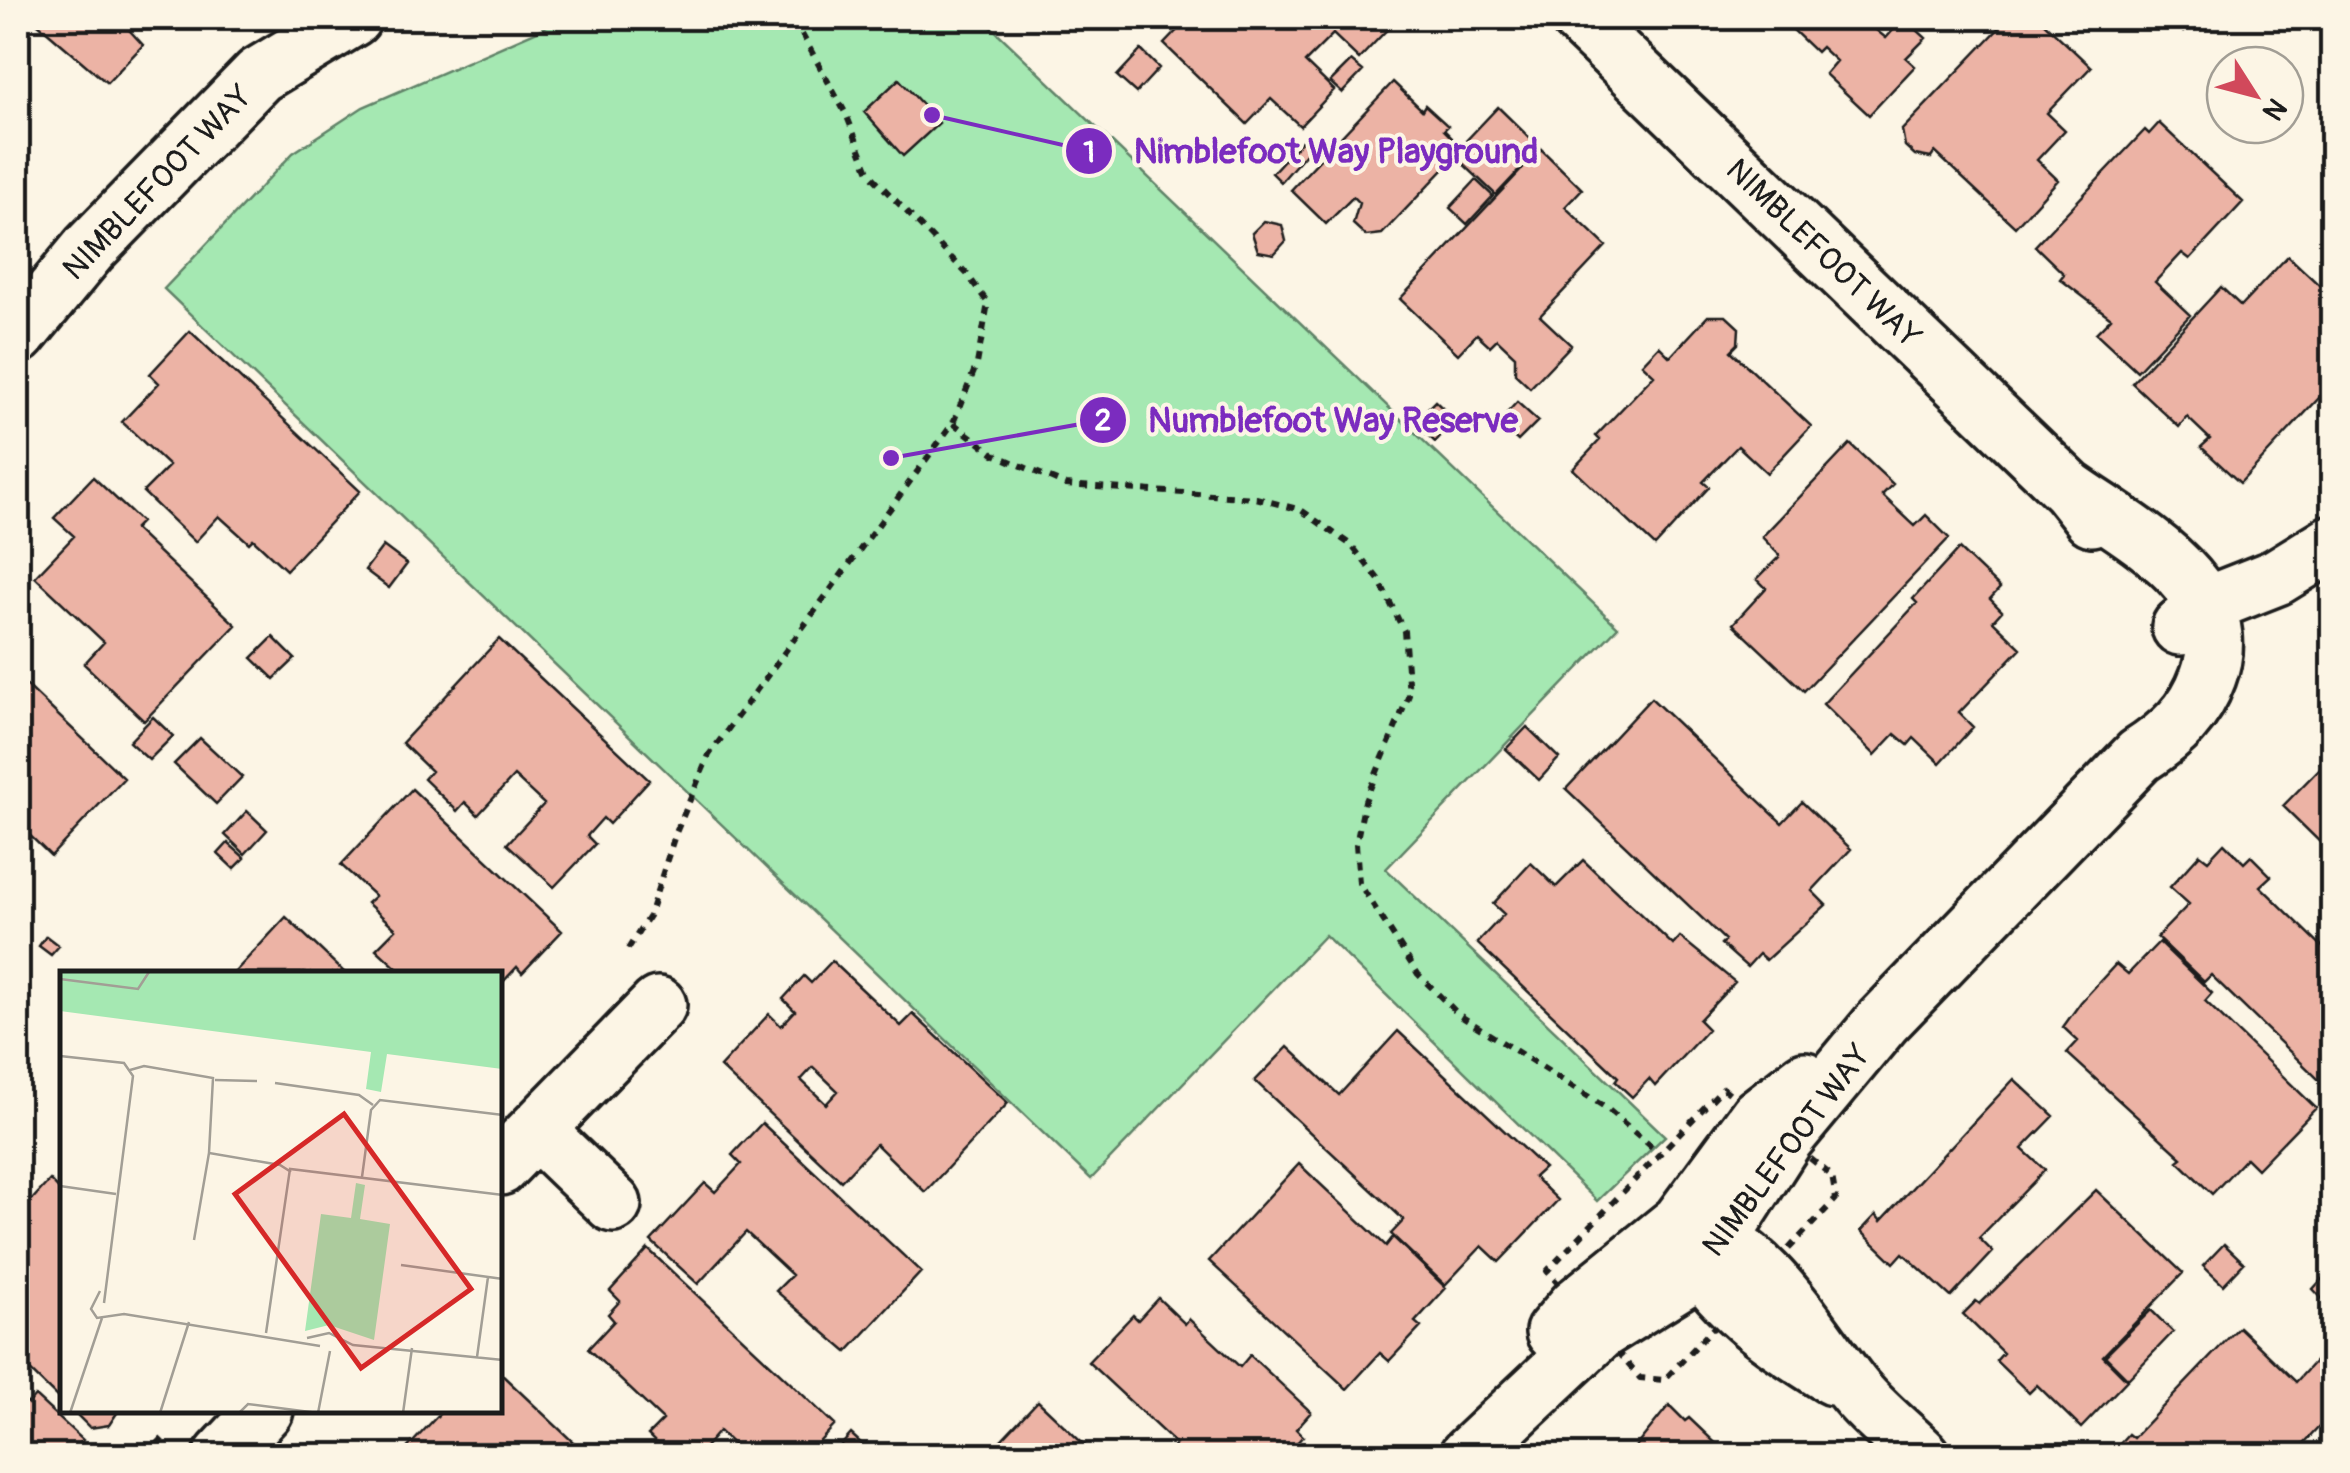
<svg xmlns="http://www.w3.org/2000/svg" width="2350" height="1473" font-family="Pangolin,sans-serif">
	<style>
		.green { fill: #a5e8b2; stroke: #608267; stroke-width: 2.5 }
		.building { fill: #ecb3a5; stroke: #1c1c1c; stroke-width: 2.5; fill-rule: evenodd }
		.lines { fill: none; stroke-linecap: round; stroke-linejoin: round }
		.minor-casing { stroke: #1c1c1c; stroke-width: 62 }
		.path { stroke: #1c1c1c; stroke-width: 6; stroke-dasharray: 8 8; stroke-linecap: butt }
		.minor { stroke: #fcf5e5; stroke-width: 55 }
		.labels { text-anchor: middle; stroke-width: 8; stroke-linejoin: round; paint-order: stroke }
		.street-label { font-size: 32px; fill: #1c1c1c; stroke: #fcf5e5 }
		.inset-road { fill: none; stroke: #a29e95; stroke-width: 2.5 }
		.view { fill: #d62828; fill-opacity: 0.15; stroke: #d62828; stroke-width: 5 }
		.inset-edge { fill: none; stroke: #1c1c1c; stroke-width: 5 }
		.leader { fill: none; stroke: #7b2cbf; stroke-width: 4 }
		.callout-dot { fill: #7b2cbf; stroke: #fcf5e5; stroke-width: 4 }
		.mark-label { font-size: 30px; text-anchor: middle; font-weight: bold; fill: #fff }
		.callout-label { font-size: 35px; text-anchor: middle; font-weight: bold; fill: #7b2cbf; stroke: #fcf5e5; stroke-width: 8; stroke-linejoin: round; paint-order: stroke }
	</style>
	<rect width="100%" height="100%" fill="#fcf5e5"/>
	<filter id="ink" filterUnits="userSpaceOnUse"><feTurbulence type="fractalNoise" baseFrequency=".01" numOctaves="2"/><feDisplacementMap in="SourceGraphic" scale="20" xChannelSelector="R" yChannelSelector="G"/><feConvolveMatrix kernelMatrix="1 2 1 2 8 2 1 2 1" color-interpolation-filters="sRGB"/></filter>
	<g filter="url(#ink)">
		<path class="green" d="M560 18H982L1618 627 1386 869 1665 1136 1597 1201 1325 935 1091 1179 164 289 293 153 363 107 540 30Z"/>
		<path class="building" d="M41 18H118L143 45 107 83 37 23Z
			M1189 18H1398L1359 59 1333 34 1305 62 1334 90 1300 126 1271 99 1247 124 1164 44Z
			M1790 18H1888L1876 30 1886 38 1904 18 1926 38 1906 58 1915 66 1869 115 1825 74 1836 61 1821 47 1816 52 1792 29 1796 24Z
			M2009 18H2039L2091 67 2047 113 2065 130 2037 160 2058 180 2015 227 1935 152 1931 158 1915 155 1905 146 1902 130Z
			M2168 18H2198L2184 32Z
			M1141 50 1159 68 1136 93 1117 76Z
			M1351 61 1363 71 1342 93 1330 82Z
			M899 79 939 123 903 156 864 112Z
			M1393 82 1422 110 1425 105 1448 126 1444 130 1463 149 1382 234 1366 236 1353 224 1359 203 1353 197 1326 224 1291 190Z
			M1498 107 1540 148 1496 195 1457 158 1466 149 1462 145Z
			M2159 123 2243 202 2190 259 2182 253 2155 282 2190 315 2137 371 2096 333 2111 318 2060 279 2064 274 2035 246 2145 130 2149 134Z
			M1308 134 1323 148 1314 159 1307 152 1281 182 1272 173Z
			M1541 149 1582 189 1565 207 1606 246 1540 316 1571 345 1530 388 1515 374V356L1497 339 1490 346 1477 334 1458 354 1400 299Z
			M1476 180 1493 196 1467 224 1450 208Z
			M1264 221 1282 225 1286 241 1274 254 1258 251 1252 233Z
			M2288 256 2332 297V384L2240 483 2201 447 2210 439 2187 417 2179 427 2132 383 2221 287 2241 306Z
			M1708 316H1726L1739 328 1738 344 1731 351 1811 426 1767 473 1738 446 1703 482 1709 487 1655 546 1573 469 1600 440 1596 436 1654 375 1642 364 1659 346 1670 357Z
			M190 331 360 491 286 570 253 539 249 543 219 516 195 542 143 492 169 466 122 422 159 383 150 374Z
			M1435 401 1455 420 1435 442 1414 422Z
			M1517 402 1538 421 1518 441 1498 423Z
			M1850 444 1893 484 1882 495 1915 526 1926 515 1949 538 1804 691 1733 624 1766 588 1757 579 1780 556 1762 537Z
			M93 477 141 522 134 529 236 625 144 721 84 664 104 642 35 577 74 536 54 518Z
			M383 546 407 564 389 588 365 570Z
			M1959 549 2000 588 1990 599 2002 611 1993 621 2021 648 1959 713 1973 727 1940 763 1914 738 1908 745 1895 734 1875 755 1823 704 1917 603 1913 599Z
			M273 637 295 659 274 679 252 658Z
			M499 639 649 780 609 824 603 818 587 836 595 844 554 887 507 844 544 804 514 776 478 815 465 802 457 811 424 779 431 771 402 743Z
			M18 677 124 778 51 856 18 824Z
			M1651 698 1782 823 1802 802 1851 849 1812 891 1826 905 1766 960 1759 954 1747 967 1721 944 1725 940 1566 789Z
			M153 717 173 736 149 760 129 742Z
			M1527 727 1559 758 1539 780 1506 749Z
			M200 738 242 777 216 804 174 764Z
			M2332 749V854L2283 806 2323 765 2320 762Z
			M412 789 562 931 522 973 517 967 500 985V973H402L376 949 396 929 367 903 375 896 341 865Z
			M247 811 267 830 245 854 225 835Z
			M228 843 245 858 234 869 218 854Z
			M2224 843 2244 863 2251 856 2271 876 2260 886 2332 956V1066L2319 1080 2211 975 2204 982 2157 937 2189 904 2170 887 2200 854 2208 860Z
			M1583 860 1673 945 1680 937 1735 982 1699 1020 1708 1029 1655 1086 1649 1079 1632 1097 1615 1081 1618 1077 1477 943 1504 914 1493 904 1531 863 1556 887Z
			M286 917 345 973H234Z
			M46 936 59 946 51 955 39 946Z
			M2159 942 2212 993 2205 1001 2316 1108 2257 1169 2246 1158 2212 1194 2178 1161 2182 1158 2067 1053 2078 1041 2063 1027 2081 1002 2116 964 2128 974Z
			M832 961 901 1026 913 1014 1008 1103 925 1192 876 1144 841 1181 720 1067 769 1014 781 1026 795 1011 783 999 804 976 811 983ZM813 1067 838 1091 826 1104 801 1080Z
			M1398 1031 1544 1168 1534 1177 1558 1200 1499 1262 1482 1246 1445 1285 1391 1234 1404 1220 1255 1081 1288 1047 1339 1095Z
			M2014 1079 2054 1116 2022 1149 2045 1170 1979 1238 1993 1252 1951 1297 1903 1253 1894 1263 1861 1231 1876 1215 1881 1221Z
			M762 1123 921 1272 847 1352 776 1291 792 1275 746 1232 698 1284 651 1241 705 1183 715 1192 741 1164 732 1155Z
			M1299 1164 1386 1246 1393 1237 1446 1288 1415 1322 1421 1327 1389 1361 1380 1353 1347 1389 1209 1261Z
			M50 1180 62 1193V1402L18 1359V1215Z
			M2096 1190 2183 1273 2103 1356 2127 1380 2081 1428 2037 1385 2029 1393 1996 1361 2003 1353 1963 1314 1976 1301 1980 1304Z
			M2224 1244 2244 1263 2223 1285 2203 1266Z
			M648 1249 835 1425 806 1456H745L719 1431 697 1456H669L648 1435 663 1420 588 1349 614 1321 608 1314 620 1301 610 1291Z
			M2332 1268V1309L2313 1289Z
			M1158 1298 1185 1324 1189 1319 1240 1367 1250 1355 1311 1412 1296 1429 1303 1436 1285 1456H1165L1176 1444 1088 1362 1133 1315 1138 1320Z
			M2151 1310 2173 1332 2128 1379 2105 1356Z
			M2239 1327 2296 1382 2318 1358 2332 1372V1413L2292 1456H2108L2128 1434 2133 1438Z
			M500 1373 588 1456H400L443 1410H500Z
			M18 1394 28 1404 35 1396 83 1440 69 1456H18Z
			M1038 1401 1096 1456H986Z
			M1669 1405 1685 1421 1689 1418 1729 1456H1628Z
			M72 1410H119L109 1425 90 1428Z
			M851 1434 865 1447 858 1456H840L836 1451Z"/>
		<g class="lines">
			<defs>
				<path id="minor" d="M1579 18 2069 489 2092 518
					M18 335 89 249 259 75 353 18
					M2180 627 2206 605 2277 577 2332 543
					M536 1130 613 1204
					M500 1167 658 1005
					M1690 1226C1765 1251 1804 1326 1851 1386 1870 1411 1899 1433 1922 1456
					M1685 1236C1711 1300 1776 1342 1833 1377
					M1554 1332 1576 1306 1680 1222 1758 1116 1805 1080
					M222 1456 265 1410
					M1467 1456 1599 1332 1679 1282 1712 1253 1785 1139 1883 1021 2139 756C2172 735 2195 713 2208 677 2242 587 2129 532 2069 489"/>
			</defs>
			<use href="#minor" class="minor-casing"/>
			<path class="path" d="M953 423 994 454 1066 485 1256 498 1301 510 1351 545 1379 580 1404 631 1409 695 1365 801 1356 844 1359 883 1418 974 1459 1015 1605 1107 1659 1153
				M628 949 649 916 675 835 709 755 953 423 977 364 988 303 967 274 870 174 846 114 793 18
				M1723 1088 1832 1176 1836 1199 1664 1380 1640 1378 1547 1271Z
				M146 1456 164 1437"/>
			<use href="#minor" class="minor"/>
		</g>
	</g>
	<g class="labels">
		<g class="street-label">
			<text transform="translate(157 182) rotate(-46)" y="11">NIMBLEFOOT WAY</text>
			<text transform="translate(1824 253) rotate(44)" y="11">NIMBLEFOOT WAY</text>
			<text transform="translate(1786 1150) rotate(-53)" y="11">NIMBLEFOOT WAY</text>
		</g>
	</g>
	<g transform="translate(60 971)">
		<rect width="442" height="442" fill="#fcf5e5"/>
		<path d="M0 1H442V98L327 83 321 121 306 118 311 81 0 40ZM296 212 305 214 300 248 330 253 314 369 269 354 245 360 261 243 291 247Z" fill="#a5e8b2"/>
		<path class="inset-road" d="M0 8 78 18 89 1M0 85 64 92 73 105 44 332M70 99 84 95 153 107 149 182 220 194 231 201M155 109 197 110M215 112 299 124 313 134M302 206 311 139 320 129 443 144M0 215 56 223M134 269 149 182M341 294 443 308M40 320 31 338 37 347 64 343 260 375M206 362 230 198 443 224M247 367 269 362 293 374 443 389M417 386 428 306M10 442 42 347M100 442 129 351M179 442 188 433 258 442 270 380M343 442 352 377"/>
		<path class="view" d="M284 143 411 318 301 397 175 223Z"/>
		<rect width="442" height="442" class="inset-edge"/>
	</g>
	<path class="leader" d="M932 115L1089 151M891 458L1103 420"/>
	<g class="callout-dot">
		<circle cx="932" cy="115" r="10"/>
		<circle cx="891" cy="458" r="10"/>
		<circle cx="1089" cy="151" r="25"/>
		<circle cx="1103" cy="420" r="25"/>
	</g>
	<g class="mark-label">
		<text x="1089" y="162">1</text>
		<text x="1103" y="430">2</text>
	</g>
	<g class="callout-label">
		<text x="1336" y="163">Nimblefoot Way Playground</text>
		<text x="1333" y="432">Numblefoot Way Reserve</text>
	</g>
	<rect width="2350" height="1473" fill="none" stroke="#fcf5e5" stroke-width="60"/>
	<rect x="30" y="30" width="2290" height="1413" fill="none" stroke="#1c1c1c" stroke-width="4" filter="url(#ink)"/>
	<g transform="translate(2255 95) rotate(126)"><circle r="48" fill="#fcf5e5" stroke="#a29e95" stroke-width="2.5"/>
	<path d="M0-8L18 38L0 25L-18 38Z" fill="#d1495b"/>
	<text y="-15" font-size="28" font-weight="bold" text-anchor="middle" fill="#1c1c1c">N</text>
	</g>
</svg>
